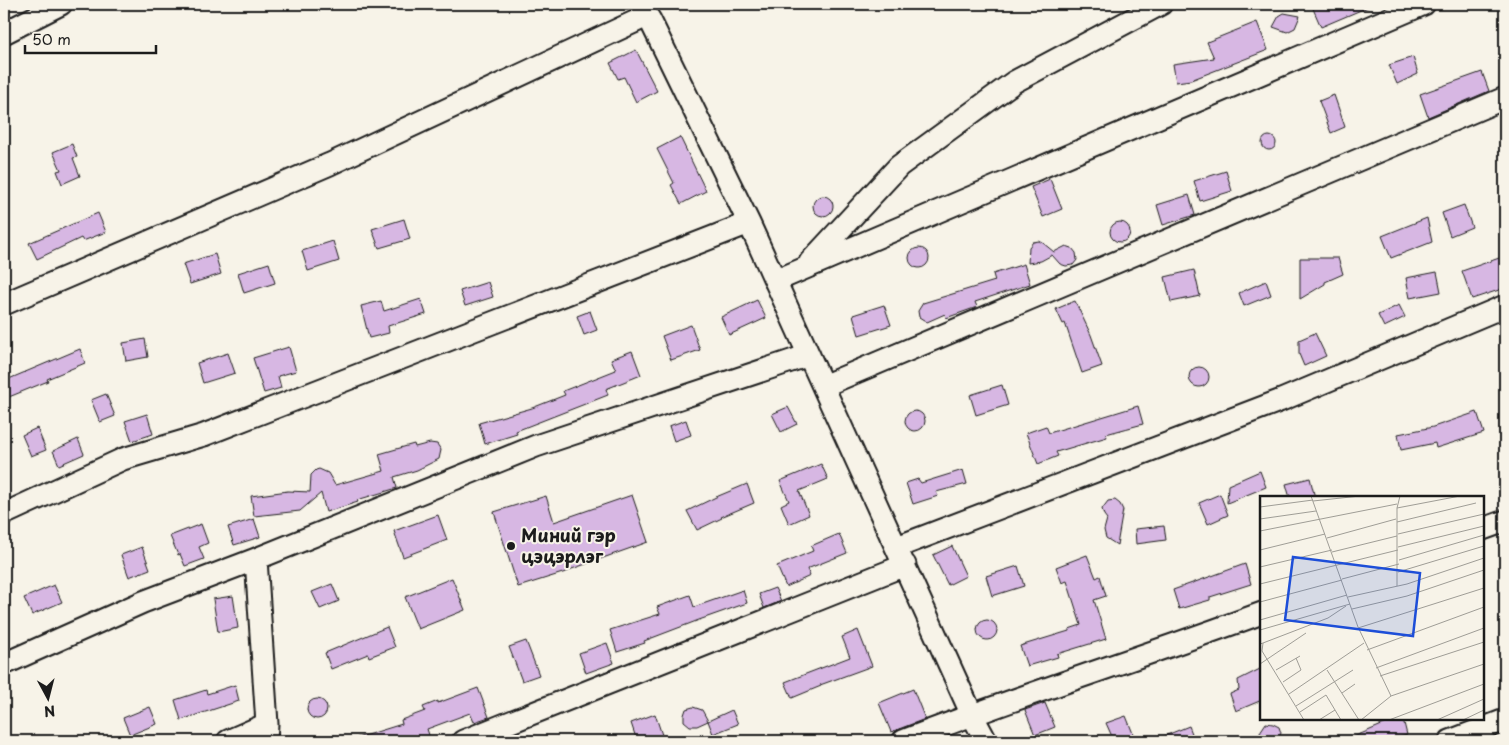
<svg xmlns="http://www.w3.org/2000/svg" width="1509" height="745" font-family="'Playpen Sans',sans-serif">
	<style>
		.building { fill: #d7b7e3; stroke: #1c1c1c }
		.lines { fill: none; stroke-linecap: round; stroke-linejoin: round }
		.minor-casing { stroke: #1c1c1c; stroke-width: 25 }
		.minor { stroke: #f7f3e8; stroke-width: 21 }
		.poi-dot { fill: #1c1c1c; stroke: #f7f3e8; stroke-width: 2 }
		.labels { text-anchor: middle; stroke-width: 4; stroke-linejoin: round; paint-order: stroke }
		.poi-label { font-size: 18px; font-weight: bold; fill: #1c1c1c; stroke: #f7f3e8; text-anchor: start }
		.inset-road { fill: none; stroke: #9f9d96; stroke-width: 1 }
		.view { fill: #1d4ed8; fill-opacity: 0.15; stroke: #1d4ed8; stroke-width: 2.5 }
		.inset-edge { fill: none; stroke: #1c1c1c; stroke-width: 2.5 }
	</style>
	<rect width="100%" height="100%" fill="#f7f3e8"/>
	<filter id="ink" filterUnits="userSpaceOnUse"><feTurbulence type="fractalNoise" baseFrequency=".02" numOctaves="2"/><feDisplacementMap in="SourceGraphic" scale="10" xChannelSelector="R" yChannelSelector="G"/><feConvolveMatrix kernelMatrix="1 2 1 2 8 2 1 2 1" color-interpolation-filters="sRGB"/></filter>
	<g filter="url(#ink)">
		<path class="building" d="M1311 4H1375L1321 27Z
			M1284 13 1300 16 1295 28 1287 32 1273 27 1279 16Z
			M1257 22 1268 50 1191 80 1176 82 1173 64 1214 58 1207 42Z
			M636 50 657 91 636 102 624 77 618 79 610 63Z
			M1413 57 1418 74 1397 84 1389 65Z
			M1482 72 1489 91 1428 117 1420 94Z
			M1334 95 1345 127 1331 133 1319 101Z
			M1262 143a7 7 0 1 1 14 0a7 7 0 1 1-14 0Z
			M680 137 706 191 681 204 671 185 674 183 657 149Z
			M72 144 77 157 73 158 80 176 62 184 57 171 61 170 53 152Z
			M1226 171 1232 191 1200 201 1194 181Z
			M1050 179 1062 209 1043 217 1031 187Z
			M1189 195 1195 215 1163 225 1157 205Z
			M813 206a10 10 0 1 1 20 0a10 10 0 1 1-20 0Z
			M1464 205 1472 227 1450 236 1442 213Z
			M98 213 106 232 83 241 81 238 37 259 29 243Z
			M1427 218 1432 242 1391 258 1382 236Z
			M404 219 410 239 379 248 372 229Z
			M1110 232a10 10 0 1 1 20 0a10 10 0 1 1-20 0Z
			M333 241 339 261 308 271 302 251Z
			M1039 241 1043 243 1054 252 1066 246 1072 248 1076 253 1077 260 1073 265 1066 266 1060 264 1052 255 1041 261 1028 263 1029 247 1033 242Z
			M909 258a10 10 0 1 1 20 0a10 10 0 1 1-20 0Z
			M215 254 221 274 190 284 183 264Z
			M1505 256V288L1472 299 1462 271Z
			M1300 258H1338L1343 274 1325 282V284L1300 299Z
			M269 263 275 283 244 293 238 273Z
			M1024 264 1030 284 975 302 977 307 946 318 945 314 927 322 919 317 918 311 923 303 995 281 993 274Z
			M1194 270 1200 296 1171 302 1165 277Z
			M1437 272 1441 292 1410 298 1406 278Z
			M1266 281 1271 295 1244 306 1239 293Z
			M488 282 493 297 465 306 460 291Z
			M421 299 426 314 388 326 389 333 369 338 361 306 381 301 384 311Z
			M757 300 766 318 729 335 721 317Z
			M1075 301 1091 335 1102 366 1082 373 1065 323 1063 324 1056 309Z
			M884 305 891 325 859 335 853 315Z
			M1399 305 1405 317 1384 327 1378 315Z
			M590 311 597 330 584 335 577 316Z
			M691 325 700 350 671 360 662 336Z
			M1315 333 1326 356 1304 366 1299 354V340Z
			M145 339 148 357 126 361 123 343Z
			M289 347 296 371 278 376 281 388 264 393 253 358Z
			M80 349 85 363 47 379 48 381 4 399V381Z
			M632 351 641 375 606 389 608 395 516 431 517 434 485 444 479 423 532 408 565 395 563 391 616 370 611 359Z
			M228 353 235 373 203 383 197 363Z
			M1189 377a10 10 0 1 1 20 0a10 10 0 1 1-20 0Z
			M1002 385 1008 405 976 415 970 395Z
			M106 394 115 416 100 422 91 400Z
			M1138 406 1143 424 1106 434 1107 437 1056 452 1058 456 1038 464 1026 433 1046 426 1049 433Z
			M788 407 797 424 781 432 772 414Z
			M905 421a10 10 0 1 1 20 0a10 10 0 1 1-20 0Z
			M1477 412 1484 433 1436 448 1435 443 1401 450 1398 434 1433 427Z
			M147 414 153 434 132 441 125 421Z
			M686 420 691 435 674 441 669 426Z
			M37 428 46 450 31 456 22 435Z
			M78 439 84 454 59 465 53 451Z
			M430 443 437 444 441 450 439 459 417 470 394 477 397 488 357 500 358 502 326 512 321 493 300 511 254 516 251 496 288 491 310 492 311 475 316 470 319 469 328 473 335 485 384 471 379 454 414 444 415 447Z
			M821 464 828 479 799 491 809 515 789 524 781 505 789 501 780 481Z
			M963 470 967 484 936 492 938 496 913 504 906 483 918 479 921 483Z
			M1260 471 1266 487 1227 503 1228 485Z
			M1310 478 1315 498H1290L1286 484Z
			M747 484 754 503 721 517 722 518 697 530 687 511 716 497Z
			M1220 494 1228 515 1208 524 1199 503Z
			M632 495 648 542 569 570V571L518 587 494 512 546 496 554 522Z
			M1115 500 1120 504 1123 510 1117 545 1106 538 1104 530 1107 519 1104 515 1102 509 1108 501Z
			M438 515 447 540 403 557 394 531Z
			M254 519 260 537 234 545 228 527Z
			M201 524 208 543 199 547 204 559 185 566 180 554 178 555 170 536Z
			M1164 526 1166 540 1136 544 1135 529Z
			M839 534 847 553 807 569 810 576 786 587 777 566 813 551 811 546Z
			M952 546 966 576 948 585 933 555Z
			M142 547 150 569 129 577 121 555Z
			M1087 555 1096 578 1100 576 1106 596 1094 600 1106 639 1057 654 1058 657 1027 666 1020 646 1069 631V629L1081 625 1067 581 1062 583 1056 567Z
			M1245 564 1251 584 1210 597V600L1179 609 1173 590Z
			M1018 566 1024 586 992 596 986 576Z
			M452 578 465 610 418 629 405 597Z
			M332 584 339 601 320 609 312 592Z
			M54 585 62 602 32 615 24 598Z
			M775 588 781 601 764 608 759 594Z
			M743 590 747 603 699 620 644 641 645 643 617 652 610 630 660 614 657 607 690 595 694 607Z
			M233 596 238 628 218 632 213 599Z
			M977 630a10 10 0 1 1 20 0a10 10 0 1 1-20 0Z
			M387 627 395 647 369 657 368 654 331 669 325 653Z
			M858 630 872 666 820 685 821 686 792 698 785 682 850 657 842 637Z
			M526 641 539 675 522 681 509 647Z
			M607 643 614 663 586 673 579 653Z
			M1262 668V700L1236 711 1230 694 1239 690 1238 680Z
			M235 685 239 701 181 720 175 700 206 690 207 694Z
			M478 688 489 717 474 722 470 713 427 729 430 738 421 741H357V738L402 724 401 720 425 711 423 707 438 701V703Z
			M913 689 925 719 891 732 879 703Z
			M307 709a10 10 0 1 1 20 0a10 10 0 1 1-20 0Z
			M1045 703 1055 727 1035 735 1025 710Z
			M150 707 157 724 130 735 123 718Z
			M693 707 702 710 708 721 732 710 738 724 713 734 708 721 697 726H690L684 721V715L686 709Z
			M655 714 664 741H637L631 723Z
			M1126 716 1136 741H1114L1106 723Z
			M1396 719H1403L1407 735 1386 741H1344Z
			M1266 723 1273 724 1279 727 1281 733 1278 741H1263L1260 732Z
			M1189 726 1195 741H1152Z"/>
		<g class="lines">
			<defs>
				<path id="minor" d="M640 4 650 20 749 223 972 715 986 741
					M4 33 61 4
					M810 262 899 166 1014 82 1161 4
					M775 281 1424 4
					M4 304 330 164 647 16
					M823 386 1505 98
					M4 514 123 459 204 435 749 223
					M1483 529 1505 521
					M897 547 1279 401 1505 306
					M256 559 267 724 266 741
					M4 664 143 602 256 559 536 446 809 355
					M228 741 267 724
					M463 741 905 565
					M903 741C1021 695 1143 657 1262 613
					M1450 741 1505 720"/>
			</defs>
			<use href="#minor" class="minor-casing"/>
			<use href="#minor" class="minor"/>
		</g>
	</g>
	<circle class="poi-dot" cx="511" cy="546" r="5"/>
	<g class="labels">
		<g class="poi-label">
			<text x="521" y="542">Миний гэр<tspan x="521" dy="21">цэцэрлэг</tspan></text>
		</g>
	</g>
	<g transform="translate(1260 496)">
		<rect width="224" height="224" fill="#f7f3e8"/>
		<path class="inset-road" d="M51 0 98 131 131 200M53 5 100 0M0 11 53 4M137 12 200 0M0 23 56 15M137 26 216 7M0 35 137 8M138 38 224 18M67 42 136 23M138 51 224 30M0 54 65 38M72 56 137 40M139 64 224 39M0 71 72 54M138 76 224 50M82 83 139 68M0 88 138 54M137 90V12L140 0M88 101 147 88 224 62M0 106 82 84M92 113 147 100 224 74M0 124 87 99M98 132 224 92M0 134 90 108M3 147 68 122 86 110M0 148 3 147 2 155 44 224M107 154 224 111M0 168 46 137M116 172 224 132M16 174 40 160M67 174 99 224M120 180 224 146M23 186 41 174 36 162M82 197 95 188M29 198 104 147M36 210 93 174M40 216 66 199 81 224M59 224 75 214M101 224 131 200 224 168M129 224 224 188M177 224 224 203M203 224 224 214"/>
		<path class="view" d="M33 61 160 77 153 140 25 124Z"/>
		<rect width="224" height="224" class="inset-edge"/>
	</g>
	<rect width="1509" height="745" fill="none" stroke="#f7f3e8" stroke-width="20"/>
	<rect x="10" y="10" width="1489" height="725" fill="none" stroke="#1c1c1c" stroke-width="2" filter="url(#ink)"/>
	<g transform="translate(48 698) rotate(173)" stroke="#f7f3e8" stroke-width="4" paint-order="stroke">
	<path d="M0-4L9 19L0 12L-9 19Z" fill="#1c1c1c"/>
	<text y="-8" font-size="14" font-weight="bold" text-anchor="middle" fill="#1c1c1c">N</text>
	</g>
	<path d="M25 45v8h131v-8" fill="none" stroke="#1c1c1c" stroke-width="2.5"/>
	<text x="32" y="45" font-size="15" fill="#1c1c1c" stroke="#f7f3e8" stroke-width="4" paint-order="stroke">50 m</text>
</svg>
